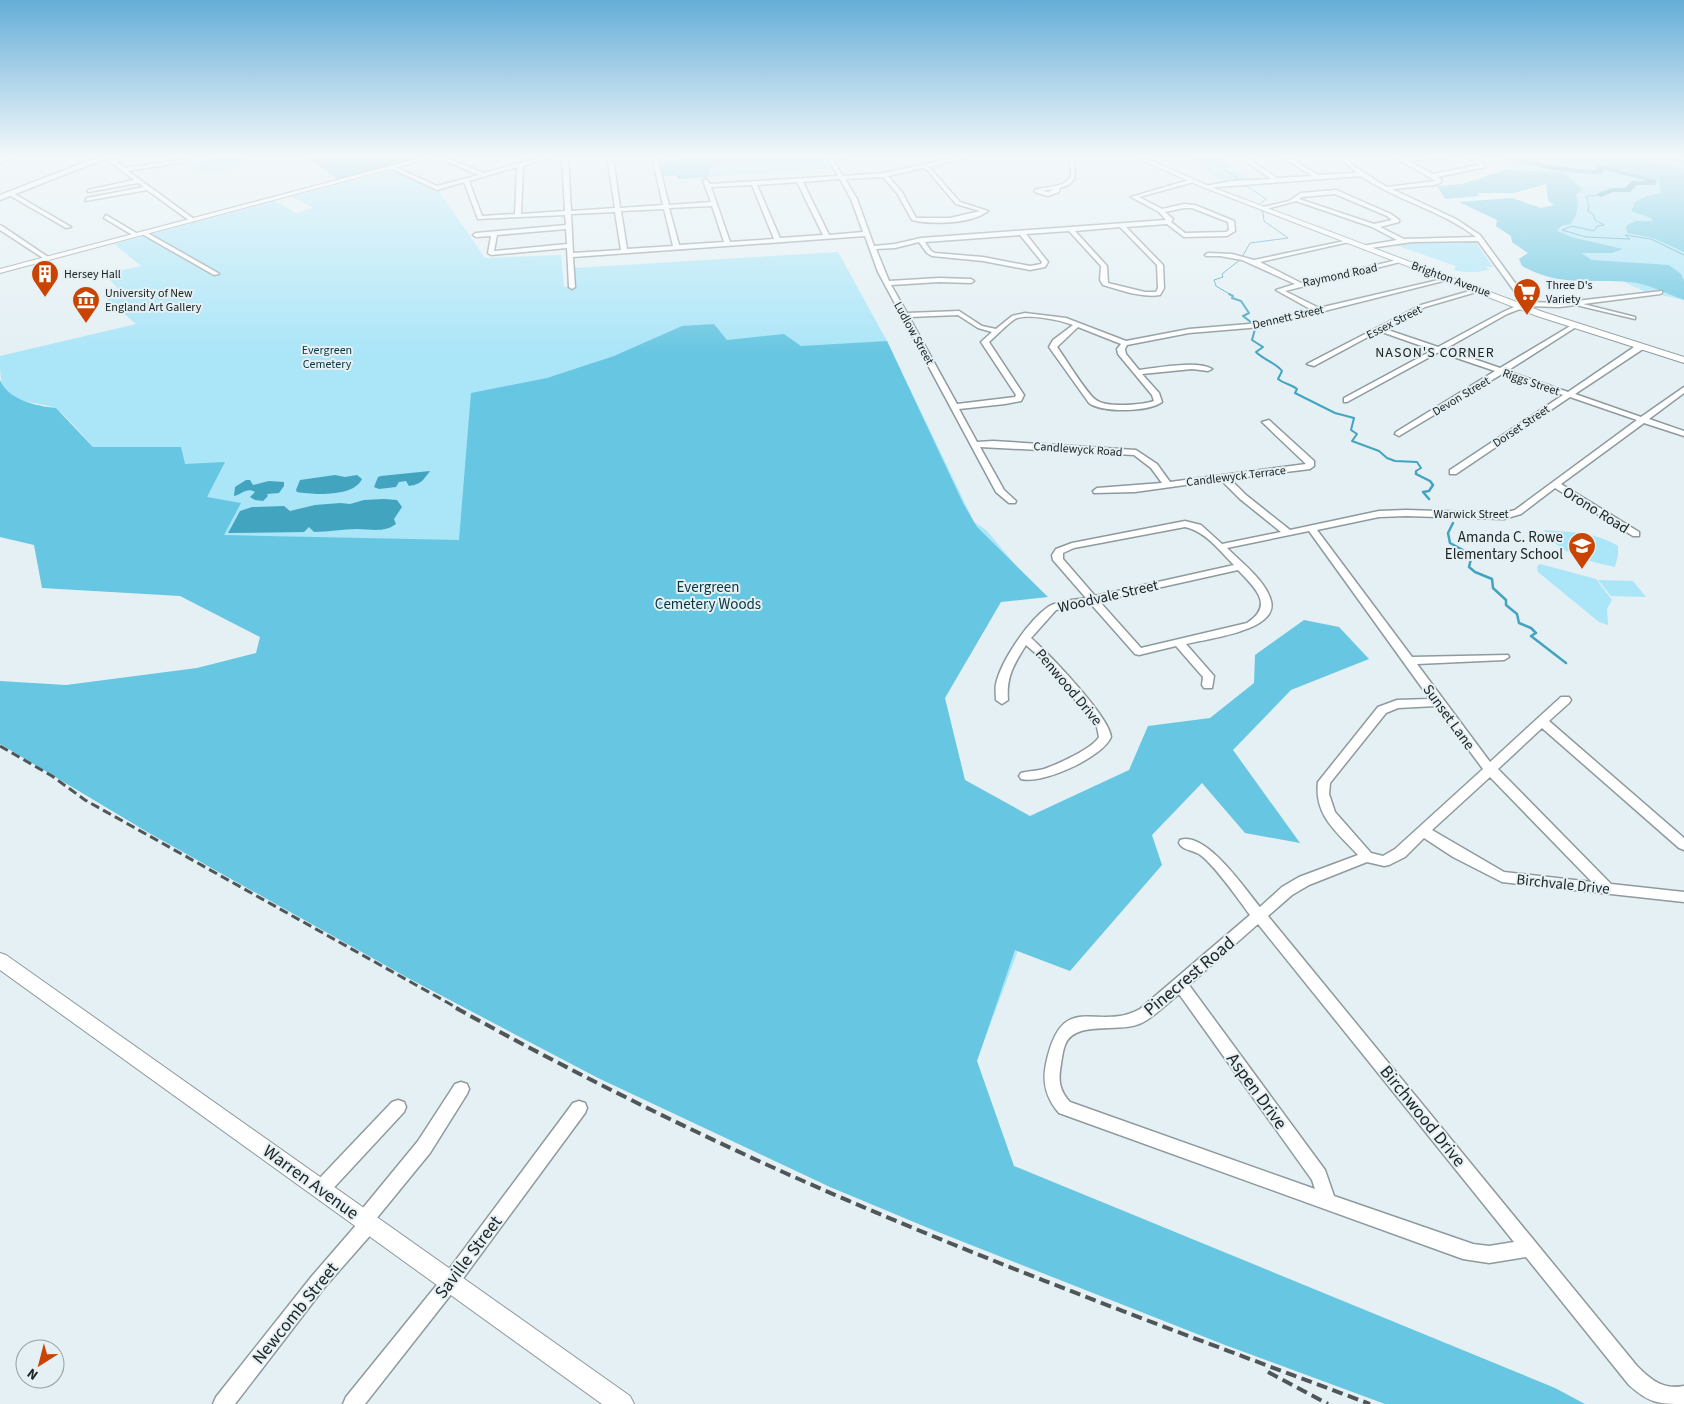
<svg xmlns="http://www.w3.org/2000/svg" width="1684" height="1404" font-family="'Source Sans 3',sans-serif">
	<style>
		.green { fill: #aae5f8 }
		.forest { fill: #67c6e1 }
		.water { fill: #43a4bf }
		.lines { fill: none; stroke-linecap: round; stroke-linejoin: round }
		.stream-far2 { stroke: #43a4bf; stroke-width: 1 }
		.stream-far1 { stroke: #43a4bf; stroke-width: 2 }
		.stream { stroke: #43a4bf; stroke-width: 2.5 }
		.river { fill: #43a4bf; fill-rule: evenodd }
		.minor-casing { stroke: #8e9a9d; stroke-width: 3 }
		.major-casing { stroke: #8e9a9d; stroke-width: 2 }
		.highway-casing { stroke: #8e9a9d; stroke-width: 3 }
		.minor { fill: #fff; fill-rule: evenodd }
		.major { fill: #fff; fill-rule: evenodd }
		.highway { fill: #fff; fill-rule: evenodd }
		.rail-far2 { stroke: #505658; stroke-width: 1; stroke-dasharray: 4 2; stroke-linecap: butt }
		.rail-far1 { stroke: #505658; stroke-width: 3; stroke-dasharray: 9 4.5; stroke-linecap: butt }
		.rail { stroke: #505658; stroke-width: 4; stroke-dasharray: 11 5.5; stroke-linecap: butt }
		.labels { text-anchor: middle; stroke-width: 4; stroke-linejoin: round; paint-order: stroke }
		.far-poi-label { font-size: 12px; fill: #202526; stroke: #e4f0f4; text-anchor: start }
		.far-street-label { font-size: 12px; fill: #202526; stroke: #e4f0f4 }
		.far-park-label { font-size: 12px; fill: #063540; stroke: #e4f0f4 }
		.far-neighbourhood-label { font-size: 14px; letter-spacing: 1px; fill: #202526; stroke: #e4f0f4 }
		.street-label { font-size: 15px; fill: #202526; stroke: #e4f0f4 }
		.poi-label { font-size: 15px; fill: #202526; stroke: #e4f0f4; text-anchor: end }
		.park-label { font-size: 15px; fill: #063540; stroke: #e4f0f4 }
		.near-street-label { font-size: 18px; fill: #202526; stroke: #e4f0f4 }
	</style>
	<rect width="100%" height="100%" fill="#e4f0f4"/>
	<path class="green" d="M217 157H243L245 161C235 171 216 172 202 173L190 165Z
		M680 157H823L831 169 678 179 676 175 662 176 659 161 680 160Z
		M1185 157H1224L1229 165 1250 180 1222 182Z
		M1504 157H1666L1684 163V300L1646 292 1584 264 1548 222 1583 190 1563 172 1518 170 1511 166 1513 163Z
		M393 170 437 188 485 258 561 255 564 287 576 286 574 268 838 252 887 341 974 522 986 530 1023 574 966 645 925 729 1016 844 1030 918 946 1143 298 558 84 573 121 478C112 468 62 410 55 408 40 402 16 404 4 390 0 381 0 367 0 356L136 324 103 296 121 292 105 274 141 266 114 244 275 201 296 213 313 208 292 197Z
		M1474 240 1493 267H1485L1490 269C1481 273 1464 273 1454 270L1456 266 1393 244 1410 241Z
		M1544 530C1569 532 1596 532 1618 546V555L1615 567C1588 561 1560 555 1544 530Z
		M1540 564 1596 579 1612 600 1607 609 1608 625 1599 622 1538 572 1537 567Z
		M1598 580 1633 581 1646 597 1611 596Z"/>
	<path class="forest" d="M306 157H424L339 180Z
		M680 157H738L744 161 723 163 709 169V176L706 177 678 179 676 175 662 176 659 161 680 160Z
		M1565 157C1608 157 1642 156 1684 169V252L1653 238 1627 233 1626 226 1635 221H1653L1651 218 1631 211 1635 202 1647 196 1661 193 1659 180Z
		M1505 170 1563 172 1583 190 1576 195C1580 206 1577 214 1571 224L1561 226 1557 231 1575 238 1623 249 1612 253H1581L1592 260 1669 265 1681 274 1684 281V300C1667 294 1649 284 1630 282 1588 278 1562 288 1522 266L1519 259 1528 253 1512 242 1511 236 1496 226 1497 220 1459 202 1512 198 1541 208 1554 205 1548 201 1546 184 1514 193H1477L1479 196 1445 199 1437 186 1462 184Z
		M714 324 727 340 784 334 801 346 887 341 963 503 977 527 1048 597 1001 602 945 698 965 780 1030 816 1129 770 1148 726 1210 718 1254 683 1255 655 1304 620 1339 627 1369 659 1291 690 1233 750 1300 843 1245 833 1202 783 1152 835 1162 865 1070 971 1015 950 977 1061 1014 1166 1555 1388 1585 1404H1385L1225 1345 933 1230 830 1187 598 1078 408 978 149 833 0 744V681L66 685 197 668 256 653 260 637 180 596 42 588 34 545 0 537V380C8 400 36 406 56 408L93 447H181L185 464 225 462 207 497 241 503 224 535 459 540 471 393 547 378 614 356 682 326Z"/>
	<path class="water" d="M430 471C423 480 422 484 409 486L406 481 399 482 396 487 379 489 374 487 378 477 381 476Z
		M335 475 345 477 357 475 362 479C354 497 314 495 297 492L296 490 300 480Z
		M246 480H250L253 485 269 481 284 482V486L279 493 267 494 268 496 263 501 255 500 250 497 255 492C247 487 241 495 234 496L235 487Z
		M384 499 397 500 402 507 394 519 396 524C384 533 371 529 357 529 343 529 328 532 314 532L309 527 304 532 228 533 240 511 252 507 284 506 290 511 315 505 340 503 350 504 364 500Z"/>
	<g class="lines">
		<path class="stream-far2" d="M1213 157 1217 164 1240 180
			M1244 184 1266 199 1261 203
			M1601 195 1586 196 1589 206 1588 211 1594 215 1595 220 1604 225 1597 226 1594 231 1572 226 1562 230 1586 237 1630 239 1625 235 1651 239 1684 255
			M1231 295 1216 286 1214 280 1223 277 1222 274 1241 259 1250 243 1288 238 1264 221 1263 212"/>
		<path class="stream-far1" d="M1229 294 1233 296 1232 298 1241 301 1249 313 1243 316 1252 323
			M1255 329 1252 340 1263 347 1256 352C1264 360 1276 363 1282 371L1278 379C1284 384 1291 384 1297 389L1295 393 1335 413 1354 418 1351 430 1357 434 1352 441 1379 451 1387 458 1395 461 1417 462 1421 468 1416 471V473"/>
		<path class="stream" d="M1416 472V474L1430 481 1433 485 1429 491 1423 492 1429 499
			M1453 523 1448 533 1450 543 1472 555 1469 567 1475 572 1492 579 1493 588 1506 600V605L1517 614 1519 623 1531 628 1536 633 1531 636 1566 663"/>
		<path class="river" d="M1512 157C1522 157 1532 161 1542 163 1560 167 1579 170 1597 170L1596 167 1599 165 1657 180 1655 185H1637L1630 192H1613L1601 197 1597 195 1598 193 1612 188H1625L1632 181H1648L1604 170 1603 173C1585 177 1527 168 1512 157Z"/>
		<defs>
			<path id="minor" d="M104 157H110L125 168 186 159 184 162 128 171 194 219V221H190L147 190 85 201 87 198 144 187 138 183 88 192V190L134 180Z
				M437 157H444L484 173 542 157H551L523 166 521 214 565 211 562 157H568L571 211 615 208 607 157H613L620 208 663 205 652 157H657L669 205 711 202 703 181 706 179 710 184 838 176 827 157H848L833 160 843 176 884 173 958 157H968L929 167 960 202 988 211C971 224 932 225 912 220L897 193 883 177 845 179 857 199 874 246 895 244 921 238 1166 220 1159 212 1131 197 1192 179 1194 182 1139 197 1162 209 1184 204 1195 205 1234 221 1235 231 1227 236 1184 237 1167 224 1126 227 1163 265 1164 288 1160 295C1141 298 1121 290 1103 285L1100 280 1101 266 1069 231 1026 234 1048 262 1045 267 1030 270 983 261 932 256 927 253 919 242 895 248 876 249 889 281 939 278 971 279 974 281 971 283 939 282 891 285 907 313 959 311 982 326 996 329 1012 316 1025 313 1066 318 1126 341 1189 329 1261 323 1312 310 1276 290 1295 284 1242 260 1220 256H1206L1205 255 1208 253 1232 254 1254 260 1349 240V242L1260 262 1301 283 1401 259 1404 261 1285 291 1319 308 1451 277V279L1261 327 1189 333 1127 345 1125 349 1126 354 1139 370C1157 368 1197 360 1212 369L1208 371 1192 369 1142 374 1159 393 1162 402C1149 412 1102 413 1089 403L1049 347 1053 340 1073 325C1061 320 1026 313 1015 319 1006 325 997 335 989 342L1024 395 1021 401 1005 404 959 409 977 442 993 441 1136 450 1157 464 1170 482 1306 464 1262 422 1269 420 1314 461V466L1310 469 1230 479 1246 495 1290 530 1379 511 1406 510 1504 513 1515 510 1637 420 1570 397 1456 474H1450V470L1563 395 1502 374 1399 436 1395 434 1396 432 1495 371 1439 352 1347 402H1344V398L1433 350 1379 331 1314 366 1307 364 1421 305 1480 288 1483 290 1425 307 1385 329 1438 347 1503 312 1523 303 1478 241 1412 242 1364 249 1362 248V246L1397 240 1372 227 1296 201 1262 210 1259 208 1289 201 1301 193 1336 190 1391 214 1399 220V222L1380 227 1404 239 1476 237C1441 210 1397 201 1361 176L1205 188V186L1232 181 1271 179 1240 157H1246L1277 178 1312 176 1283 157H1289L1318 175 1357 173 1339 157H1344L1355 167 1387 187 1436 181 1394 157H1450L1408 161 1433 174 1479 165 1468 157H1474L1485 165V167L1437 177 1442 180 1440 183 1434 185 1392 189 1456 219 1480 235 1529 302 1559 303 1662 291V293L1660 294 1583 304 1635 317V319L1576 305 1559 307 1528 306 1507 314 1445 349 1500 368 1572 325H1576V327L1507 371 1568 392 1637 345H1643V349L1575 394 1641 417 1684 387V393L1649 419 1684 431V436L1644 423 1561 484 1639 532V536H1633L1555 488 1521 514 1504 519 1406 516 1379 517 1317 530 1412 657 1508 655 1509 657 1504 660 1417 664 1490 762 1561 697H1569L1571 700 1569 703 1549 721 1684 838V850L1679 848 1542 728 1498 769 1611 884 1684 892V902L1502 882 1453 857 1424 838 1405 857 1389 865 1384 866 1367 862 1309 885 1292 895 1268 916 1637 1366C1651 1380 1663 1390 1684 1386V1404C1658 1404 1649 1403 1629 1385L1526 1257 1489 1263 1463 1259 1059 1113C1046 1098 1042 1083 1046 1064 1062 987 1097 1033 1140 1009L1250 915C1239 900 1213 863 1199 854 1192 850 1182 850 1179 843L1180 840C1206 831 1245 889 1260 907L1282 887 1299 877 1358 855C1337 832 1314 816 1318 782L1378 707 1397 700 1430 699 1309 531 1227 548C1242 563 1266 581 1271 601 1279 631 1205 639 1186 644L1214 676 1212 688H1204L1202 685 1203 677 1176 646 1139 655 1135 654 1090 603 1056 610 1031 638C1048 653 1110 717 1111 737 1103 757 1042 785 1021 779L1019 776 1021 773C1028 771 1037 771 1044 769 1058 764 1092 749 1099 737L1097 727 1041 658 1026 645C1014 664 1006 677 1008 700L1002 704 996 700C996 695 995 690 996 684 1001 661 1028 621 1048 607 1057 601 1075 600 1086 598L1053 560 1052 555 1056 549 1072 543 1185 521 1201 525 1222 544 1281 532 1240 499 1221 480 1135 492 1094 493 1093 491 1097 488 1162 483 1151 468 1134 455 980 447 1004 490 1016 501 1015 503H1009L996 492 878 272 865 236 573 257 575 287 572 289 569 287 567 248 491 255 488 253 491 236 476 237 473 235 476 233 566 225 565 215 478 219 464 182 437 190 390 168 395 167 437 186 479 175ZM517 167 515 214 482 216 469 181ZM923 168 928 171 956 204 980 211 950 218H916L902 192 888 176ZM840 179 851 199 863 232 829 235 803 182ZM797 182 823 235 780 238 757 185ZM752 185 774 239 730 242 711 187ZM1335 194 1387 216 1392 220 1374 224 1299 199 1302 197ZM712 206 724 242 679 245 669 208ZM1184 208H1192L1228 222 1229 230 1226 232 1185 233 1171 222 1173 219 1165 212ZM664 209 673 246 627 249 621 211ZM615 212 621 250 573 253 571 214ZM1120 227 1157 265 1158 288 1156 292H1145L1108 283 1107 266 1075 231ZM566 229 567 244 494 251 497 235ZM1020 235 1042 262 1041 264 1030 266 983 257 935 253 931 251 925 242ZM958 315 978 328 992 332 981 342 1016 395 1015 397 957 404 909 317ZM1078 327 1121 344 1117 349 1118 354 1152 395 1154 401C1143 405 1106 408 1096 400 1086 393 1066 359 1057 347ZM1185 527C1205 531 1220 551 1234 565L1095 596 1063 559V553L1074 548ZM1238 570C1255 588 1275 605 1247 623L1141 648 1099 601ZM1436 706 1483 769 1395 849 1383 856 1371 853 1335 812 1329 794 1330 783 1386 713 1398 708ZM1490 777 1592 882 1504 872 1432 830ZM1258 924 1514 1242 1489 1246 1473 1244 1334 1196 1325 1170 1189 985ZM1179 994 1312 1180 1315 1189 1070 1102C1059 1090 1058 1080 1061 1064 1062 1057 1063 1050 1065 1045 1074 1020 1118 1033 1139 1024 1154 1018 1166 1004 1179 994Z
				M1070 157H1075C1072 172 1082 182 1060 188L1059 192 1048 196 1035 192V190C1045 186 1069 188 1071 174 1072 168 1069 163 1070 157ZM1054 189 1048 192 1042 191Z
				M9 193H13L71 227 66 228 9 195Z
				M106 215 138 234 139 235 134 236 104 218Z
				M0 225 2 226 51 259 46 260 0 230Z
				M144 231 218 273 219 274 214 275 142 234 141 233Z
				M461 1082 467 1084 469 1089 467 1094 430 1153 376 1219 378 1224 375 1230 324 1288 235 1404H213L216 1397 312 1276 357 1224 355 1220 358 1214 418 1141 455 1084Z
				M398 1100 404 1102 406 1107 404 1112 327 1195 321 1197 315 1195 313 1189 315 1183 392 1102Z
				M579 1101 585 1103 587 1108 585 1113 456 1288 365 1404H343L346 1397 444 1276 573 1103Z"/>
			<path id="major" d="M424 157H435L0 273V269Z
				M1134 157H1143L1209 186 1543 312 1684 357V363L1537 316 1205 188Z
				M0 953 6 955 630 1396 634 1404H602L0 970Z"/>
			<path id="highway" d="M98 157H109L0 200V195Z"/>
		</defs>
		<use href="#minor" class="minor-casing"/>
		<use href="#major" class="major-casing"/>
		<use href="#highway" class="highway-casing"/>
		<use href="#minor" class="minor"/>
		<use href="#major" class="major"/>
		<use href="#highway" class="highway"/>
		<path class="rail-far2" d="M1670 157 1684 162
			M0 164 22 157"/>
		<path class="rail-far1" d="M0 746 52 776 85 800 459 1009"/>
		<path class="rail" d="M456 1008C563 1067 672 1122 783 1172 975 1258 1173 1330 1370 1404
			M1268 1372 1328 1404"/>
	</g>
	<linearGradient id="sky" x2="0" y2="1"><stop stop-color="#66aed8"/><stop offset="0.44" stop-color="#f3f8fa"/><stop offset="1" stop-color="#f3f8fa" stop-opacity="0"/></linearGradient>
	<rect width="1684" height="354" fill="url(#sky)"/>
	<defs>
		<symbol id="building-pin" viewBox="-11 -11 22 30"><path d="M0 17L-7.5 6A9.5 9.5 0 1 1 7.5 6Z" fill="#c94301" stroke="#e4f0f4"/><path d="M-4-6H4V6H1V3H-1V6H-4ZM-2.5-4.3h1.7v1.8h-1.7ZM.8-4.3h1.7v1.8H.8ZM-2.5-1h1.7V.8h-1.7ZM.8-1h1.7V.8H.8Z" fill="#fff"/></symbol>
		<symbol id="supermarket-pin" viewBox="-11 -11 22 30"><path d="M0 17L-7.5 6A9.5 9.5 0 1 1 7.5 6Z" fill="#c94301" stroke="#e4f0f4"/><path d="M-6-5.5h2.5l.6 2H6L4.5 2H-2.5L-4.4-4H-6ZM-1.5 3.2a1.3 1.3 0 1 0 .1 0ZM3 3.2a1.3 1.3 0 1 0 .1 0Z" fill="#fff"/></symbol>
		<symbol id="museum-pin" viewBox="-11 -11 22 30"><path d="M0 17L-7.5 6A9.5 9.5 0 1 1 7.5 6Z" fill="#c94301" stroke="#e4f0f4"/><path d="M0-6L6-3V-2H-6V-3ZM-5-1h2V3h-2ZM-1-1h2V3h-2ZM3-1h2V3H3ZM-6 4H6V6H-6Z" fill="#fff"/></symbol>
		<symbol id="school-pin" viewBox="-11 -11 22 30"><path d="M0 17L-7.5 6A9.5 9.5 0 1 1 7.5 6Z" fill="#c94301" stroke="#e4f0f4"/><path d="M0-5L7-2L0 1L-7-2ZM-4 1L0 2.5L4 1V4Q0 6-4 4Z" fill="#fff"/></symbol>
	</defs>
	<g fill-rule="evenodd">
		<use href="#building-pin" x="29" y="258" width="32" height="43"/>
		<use href="#supermarket-pin" x="1511" y="276" width="32" height="43"/>
		<use href="#museum-pin" x="70" y="284" width="32" height="43"/>
		<use href="#school-pin" x="1566" y="530" width="32" height="43"/>
	</g>
	<g class="labels">
		<g class="far-poi-label">
			<text x="64" y="278">Hersey Hall</text>
			<text x="1546" y="289">Three D's<tspan x="1546" dy="14">Variety</tspan></text>
			<text x="105" y="297">University of New<tspan x="105" dy="14">England Art Gallery</tspan></text>
		</g>
		<g class="far-street-label">
			<text transform="translate(1340 275) rotate(-12)" y="4">Raymond Road</text>
			<text transform="translate(1451 279) rotate(20)" y="4">Brighton Avenue</text>
			<text transform="translate(1288 317) rotate(-13)" y="4">Dennett Street</text>
			<text transform="translate(1394 322) rotate(-27)" y="4">Essex Street</text>
			<text transform="translate(914 333) rotate(61)" y="4">Ludlow Street</text>
			<text transform="translate(1531 382) rotate(19)" y="4">Riggs Street</text>
			<text transform="translate(1461 396) rotate(-31)" y="4">Devon Street</text>
			<text transform="translate(1521 426) rotate(-34)" y="4">Dorset Street</text>
			<text transform="translate(1078 449) rotate(4)" y="4">Candlewyck Road</text>
			<text transform="translate(1236 476) rotate(-7)" y="4">Candlewyck Terrace</text>
			<text x="1471" y="518">Warwick Street</text>
		</g>
		<g class="far-park-label">
			<text x="327" y="354">Evergreen<tspan x="327" dy="14">Cemetery</tspan></text>
		</g>
		<g class="far-neighbourhood-label">
			<text x="1435" y="357">NASON'S CORNER</text>
		</g>
		<g class="street-label">
			<text transform="translate(1596 510) rotate(32)" y="5">Orono Road</text>
			<text transform="translate(1108 596) rotate(-13)" y="5">Woodvale Street</text>
			<text transform="translate(1069 687) rotate(50)" y="5">Penwood Drive</text>
			<text transform="translate(1449 717) rotate(54)" y="5">Sunset Lane</text>
			<text transform="translate(1563 884) rotate(6)" y="5">Birchvale Drive</text>
		</g>
		<g class="poi-label">
			<text x="1563" y="542">Amanda C. Rowe<tspan x="1563" dy="17">Elementary School</tspan></text>
		</g>
		<g class="park-label">
			<text x="708" y="592">Evergreen<tspan x="708" dy="17">Cemetery Woods</tspan></text>
		</g>
		<g class="near-street-label">
			<text transform="translate(1189 976) rotate(-40)" y="6">Pinecrest Road</text>
			<text transform="translate(1257 1091) rotate(54)" y="6">Aspen Drive</text>
			<text transform="translate(1423 1116) rotate(51)" y="6">Birchwood Drive</text>
			<text transform="translate(311 1182) rotate(36)" y="6">Warren Avenue</text>
			<text transform="translate(468 1257) rotate(-53)" y="6">Saville Street</text>
			<text transform="translate(295 1313) rotate(-51)" y="6">Newcomb Street</text>
		</g>
	</g>
	<g transform="translate(40 1364) rotate(216)"><circle r="24" fill="#e4f0f4" stroke="#969fa2"/>
	<path d="M0-4L9 19L0 12L-9 19Z" fill="#c94301"/>
	<text y="-8" font-size="14" font-weight="bold" text-anchor="middle" fill="#202526">N</text>
	</g>
</svg>
